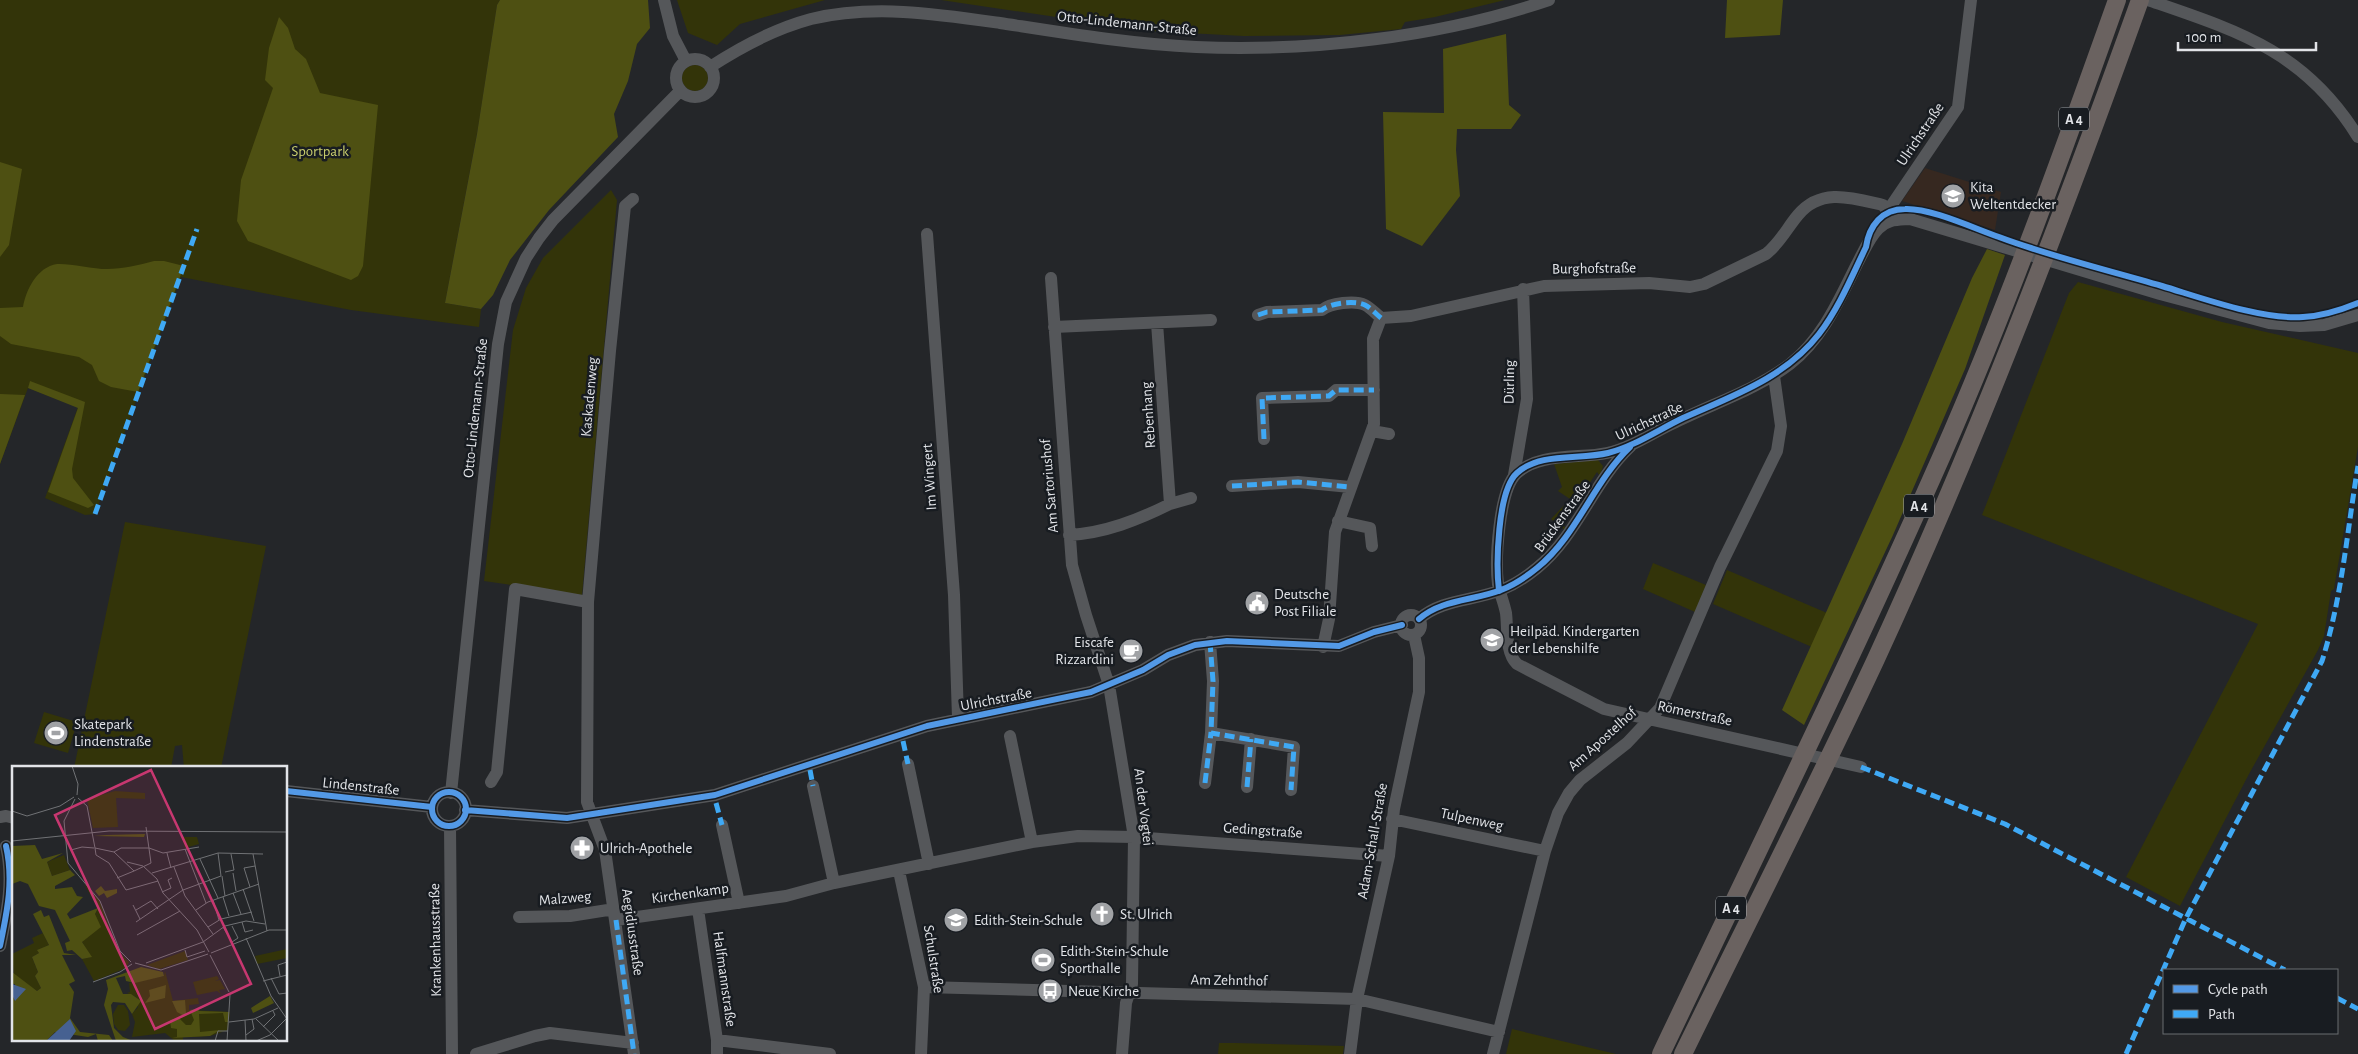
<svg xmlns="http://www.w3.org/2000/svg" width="2358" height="1054" font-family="'Alegreya Sans',sans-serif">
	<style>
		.education { fill: #362820 }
		.green { fill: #333409 }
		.forest { fill: #4e5012 }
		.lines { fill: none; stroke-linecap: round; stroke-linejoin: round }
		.minor { stroke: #55575a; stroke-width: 12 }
		.highway { stroke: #6a6260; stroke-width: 18 }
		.quiet { stroke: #3fa9f5; stroke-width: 5; stroke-dasharray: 10 5; stroke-linecap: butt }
		.cycleway-casing { stroke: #181c21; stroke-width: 9 }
		.cycleway { stroke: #5399e6; stroke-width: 6 }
		.labels { text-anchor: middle; stroke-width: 5; stroke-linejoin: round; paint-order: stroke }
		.shield { fill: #181c21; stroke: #a5a8ac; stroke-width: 1 }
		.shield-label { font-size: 14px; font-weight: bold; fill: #e2e4e8 }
		.street-label { font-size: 15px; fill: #e2e4e8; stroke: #181c21 }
		.park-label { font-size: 15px; fill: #c9cd6d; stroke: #181c21 }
		.poi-label { font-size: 15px; fill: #e2e4e8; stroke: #181c21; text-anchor: start }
		.inset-road { fill: none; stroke: #707275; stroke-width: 1 }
		.view { fill: #c73770; fill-opacity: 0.15; stroke: #c73770; stroke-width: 2.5 }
		.inset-edge { fill: none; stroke: #e2e4e8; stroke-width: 2.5 }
	</style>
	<rect width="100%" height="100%" fill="#242629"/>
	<path class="education" d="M1925 168 2001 192 1995 230 1902 201Z"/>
	<path class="green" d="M0 0H500L497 5 478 128 445 303 481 309 479 327 351 310 181 277 95 514 85 515 45 498 78 407 28 388 0 464Z
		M677 0H825L740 24 717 45 688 33Z
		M941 0H1505L1435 17 1405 22 1401 29 1340 35 1244 36 1150 31Z
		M682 78a13 13 0 1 1 26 0a13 13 0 1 1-26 0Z
		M611 190 617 200 582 595 484 581 513 330 526 288 543 258Z
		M2078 282 2222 322 2358 353V447L2334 589 2331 591 2324 636 2318 650 2249 774 2180 906 2126 877 2258 624 1982 515 2069 293Z
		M1598 460 1603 466 1600 476 1597 472 1562 524 1566 528 1565 530 1551 519 1570 499 1558 491 1562 487 1554 464Z
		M125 522 266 546 221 768H184L182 745 175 746 171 768H74Z
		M1653 563 1706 585 1695 612 1643 589Z
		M1727 570 1827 613 1812 647 1713 604Z
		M44 712 77 722 68 753 34 743Z
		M1512 1029 1616 1054H1506Z
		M1219 1043H1235L1344 1046 1343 1054H1218Z"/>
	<path class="forest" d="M500 0H648L650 28 637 44 628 81 614 114 618 137 549 210 510 260 493 295 481 309 445 303 477 134 497 5Z
		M1727 0H1783L1780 35 1725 38Z
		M279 17 288 28 295 49 306 59 320 93 378 105 363 266 358 276 351 280 248 241 237 221 241 180 273 88 265 80 269 48Z
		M1506 34 1509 105 1521 115 1511 129H1457L1456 150 1460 196 1422 246 1386 229 1383 112 1444 113 1443 49Z
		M0 162 22 169 9 245 0 257Z
		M1987 249 2005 255 1965 369 1893 535 1804 725 1782 710 1902 444 1972 278Z
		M154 261H164L184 266 138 392 111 387 99 381 92 365 79 357 11 344 0 336V308L23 307C26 290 37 267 57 264 68 263 93 269 107 269 123 269 139 265 154 261Z
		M30 381 85 402 72 469 73 478 94 505 88 508 48 492 78 408 28 388Z
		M0 394 25 395 0 464Z"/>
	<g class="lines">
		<path class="minor" d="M664 0 673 36 686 61
			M2148 0C2238 31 2305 51 2358 137
			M676 78a19 19 0 1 1 38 0a19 19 0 1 1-38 0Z
			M710 67C742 46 774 29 811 19 873 4 938 14 1000 23 1065 33 1130 44 1196 47 1311 52 1440 37 1549 0
			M633 199 625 206 610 351 588 602 587 802 605 850 634 1054
			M1890 218 1888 212 1893 203 1958 107 1971 0
			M927 234 954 595 958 718
			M1051 278 1072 565 1086 615 1109 685 1134 837 1132 984 1126 1003 1122 1054
			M1258 315 1267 312 1322 310C1330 303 1355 300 1365 305 1371 308 1376 314 1381 318
			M1054 327 1211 320
			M1372 431 1389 434
			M1264 439 1262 398 1329 396 1336 390H1374
			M1514 475 1527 399 1523 289
			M1232 486 1298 482 1350 487
			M1170 504 1191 498
			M1338 521 1370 528 1372 546
			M1069 535C1105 533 1138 520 1170 504L1157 323
			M1401 625a10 10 0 1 1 20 0a10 10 0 1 1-20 0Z
			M1419 619C1442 599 1473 601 1501 590 1514 585 1526 577 1537 568 1577 536 1593 482 1630 447
			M1210 642 1213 681 1211 733 1294 747 1291 790
			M1323 647 1329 619 1335 532 1374 424 1373 339 1381 318 1411 316 1544 286 1649 283 1690 287 1704 284 1766 254C1780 243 1787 228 1798 215 1821 187 1853 198 1883 205L1888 212
			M1010 736 1032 842
			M908 764 929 864
			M1861 767 1604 709 1517 664C1505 652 1508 629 1506 613 1504 603 1500 594 1498 584 1495 560 1499 491 1516 474 1539 452 1579 459 1607 453 1632 448 1653 432 1676 422 1714 403 1756 390 1790 364 1823 338 1839 300 1857 264 1863 253 1869 238 1878 229 1887 219 1898 220 1910 219L2160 294 2269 323 2300 326 2324 325 2358 315
			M491 782 497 772 515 589 588 602
			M1205 783 1211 733
			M813 786 834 883
			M1247 787 1251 739
			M286 791 432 807
			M432 809a17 17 0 1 1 34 0a17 17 0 1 1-34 0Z
			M451 793 498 344 506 302 526 258 539 238 553 220 680 91
			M465 810 567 818 715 795 927 726 1091 692 1143 670 1168 655 1195 645 1227 641 1339 646 1374 632 1402 625
			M0 817 6 816 14 818
			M1392 819 1545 851
			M722 825 739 903
			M450 826 452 1054
			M899 871 924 987 921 1054
			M698 909 717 1040V1054
			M519 917 570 916 614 909
			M616 920 786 896 834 883 1032 842 1078 836 1134 837 1389 856
			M0 946C7 912 14 881 6 846
			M924 987 1357 999 1499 1032
			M717 1040 830 1054
			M476 1054 535 1036 550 1033 633 1043
			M1350 1054 1357 999 1389 856 1394 809 1419 692V658L1414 635
			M1493 1054 1545 851 1558 813 1569 793 1580 780 1627 743 1660 708 1720 567 1777 451 1781 426 1774 376"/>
		<path class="highway" d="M1661 1054C1756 854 1854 655 1943 453 2008 305 2063 152 2117 0
			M1683 1054C1747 923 1814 792 1876 659 1975 444 2060 223 2140 0"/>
		<path class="quiet" d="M1258 315 1267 312 1322 310C1330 303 1355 300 1365 305 1371 308 1376 314 1381 318
			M1264 439 1262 398 1329 396 1336 390H1374
			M1232 486 1298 482 1350 487
			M95 514 197 229
			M1210 642 1213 681 1211 733 1294 747 1291 790
			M903 741 908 764
			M1861 767 2005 824 2285 970
			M810 770 813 786
			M1205 783 1211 733
			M1247 787 1251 739
			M716 803 722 825
			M616 920 634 1054
			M2337 998 2358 1009
			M2126 1054 2186 918 2322 661C2342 598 2347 531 2358 466"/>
		<defs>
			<path id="cycleway" d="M1499 591C1496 566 1497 491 1517 473 1540 452 1579 460 1608 453 1635 446 1658 430 1683 418 1732 396 1785 378 1819 334 1839 308 1852 276 1866 247 1869 226 1882 209 1905 209 1931 208 1973 228 1999 237 2052 257 2108 270 2162 286 2202 298 2262 320 2303 317 2322 316 2341 310 2358 303
				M1419 619C1442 599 1473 601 1501 590 1514 585 1526 577 1537 568 1577 536 1593 482 1630 447
				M286 791 432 807
				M432 809a17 17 0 1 1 34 0a17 17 0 1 1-34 0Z
				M465 810 567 818 715 795 927 726 1091 692 1143 670 1168 655 1195 645 1227 641 1339 646 1374 632 1402 625
				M0 946C7 912 14 881 6 846"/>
		</defs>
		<use href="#cycleway" class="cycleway-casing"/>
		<use href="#cycleway" class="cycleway"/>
	</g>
	<defs>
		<symbol id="school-disc" viewBox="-11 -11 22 22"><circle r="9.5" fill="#a0a2a5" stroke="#181c21"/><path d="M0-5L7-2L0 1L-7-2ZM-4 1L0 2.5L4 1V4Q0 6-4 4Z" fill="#fff"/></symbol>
		<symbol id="civic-disc" viewBox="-11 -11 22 22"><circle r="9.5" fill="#a0a2a5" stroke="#181c21"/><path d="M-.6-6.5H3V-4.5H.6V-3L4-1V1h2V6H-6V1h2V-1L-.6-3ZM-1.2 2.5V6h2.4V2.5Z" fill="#fff"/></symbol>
		<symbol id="cafe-disc" viewBox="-11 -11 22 22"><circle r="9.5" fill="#a0a2a5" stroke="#181c21"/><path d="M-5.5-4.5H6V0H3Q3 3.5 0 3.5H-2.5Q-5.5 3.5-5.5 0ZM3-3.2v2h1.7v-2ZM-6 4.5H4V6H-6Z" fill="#fff"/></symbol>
		<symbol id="stadium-disc" viewBox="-11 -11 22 22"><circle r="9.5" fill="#a0a2a5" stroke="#181c21"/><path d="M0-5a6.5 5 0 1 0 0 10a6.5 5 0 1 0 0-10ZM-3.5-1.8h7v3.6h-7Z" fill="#fff"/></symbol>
		<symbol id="pharmacy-disc" viewBox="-11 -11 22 22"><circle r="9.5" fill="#a0a2a5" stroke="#181c21"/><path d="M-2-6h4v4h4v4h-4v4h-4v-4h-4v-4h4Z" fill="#fff"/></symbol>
		<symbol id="church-disc" viewBox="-11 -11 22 22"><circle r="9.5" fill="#a0a2a5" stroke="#181c21"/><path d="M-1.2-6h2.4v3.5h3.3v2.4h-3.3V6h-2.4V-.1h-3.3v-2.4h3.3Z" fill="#fff"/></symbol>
		<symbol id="bus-disc" viewBox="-11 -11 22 22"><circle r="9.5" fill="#a0a2a5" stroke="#181c21"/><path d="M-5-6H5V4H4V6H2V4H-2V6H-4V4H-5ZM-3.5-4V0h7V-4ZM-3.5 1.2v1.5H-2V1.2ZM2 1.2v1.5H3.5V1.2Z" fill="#fff"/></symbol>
	</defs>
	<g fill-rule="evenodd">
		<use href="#school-disc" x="1939" y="182" width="28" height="28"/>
		<use href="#civic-disc" x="1243" y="589" width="28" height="28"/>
		<use href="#school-disc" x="1478" y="626" width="28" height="28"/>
		<use href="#cafe-disc" x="1117" y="637" width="28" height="28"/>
		<use href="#stadium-disc" x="42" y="719" width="28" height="28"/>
		<use href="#pharmacy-disc" x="568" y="834" width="28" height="28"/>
		<use href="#church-disc" x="1088" y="900" width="28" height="28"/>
		<use href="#school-disc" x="942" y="906" width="28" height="28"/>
		<use href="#stadium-disc" x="1029" y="946" width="28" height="28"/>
		<use href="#bus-disc" x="1036" y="977" width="28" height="28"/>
	</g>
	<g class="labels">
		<g class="shield">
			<rect x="2059" y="107.5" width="30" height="23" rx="4"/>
			<rect x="1904" y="494.5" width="30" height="23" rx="4"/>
			<rect x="1716" y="896.5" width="30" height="23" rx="4"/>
		</g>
		<g class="shield-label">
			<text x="2074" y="124">A 4</text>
			<text x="1919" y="511">A 4</text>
			<text x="1731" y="913">A 4</text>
		</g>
		<g class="street-label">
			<text transform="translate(1127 23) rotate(6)" y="5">Otto-Lindemann-Straße</text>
			<text transform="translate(1920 134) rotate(-56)" y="5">Ulrichstraße</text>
			<text transform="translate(1594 268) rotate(-1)" y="5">Burghofstraße</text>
			<text transform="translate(1509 382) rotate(-89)" y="5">Dürling</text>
			<text transform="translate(589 397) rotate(-85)" y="5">Kaskadenweg</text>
			<text transform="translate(475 408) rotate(-84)" y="5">Otto-Lindemann-Straße</text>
			<text transform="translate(1148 415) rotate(-94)" y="5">Rebenhang</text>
			<text transform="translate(1649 421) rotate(-25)" y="5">Ulrichstraße</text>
			<text transform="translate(929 477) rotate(-94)" y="5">Im Wingert</text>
			<text transform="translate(1049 486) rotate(-95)" y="5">Am Sartoriushof</text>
			<text transform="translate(1562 516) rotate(-54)" y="5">Brückenstraße</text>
			<text transform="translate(996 699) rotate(-11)" y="5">Ulrichstraße</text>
			<text transform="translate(1695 713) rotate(12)" y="5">Römerstraße</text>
			<text transform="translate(1602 739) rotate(-42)" y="5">Am Apostelhof</text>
			<text transform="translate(361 786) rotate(6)" y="5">Lindenstraße</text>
			<text transform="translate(1144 807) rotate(83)" y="5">An der Vogtei</text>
			<text transform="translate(1472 819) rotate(12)" y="5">Tulpenweg</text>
			<text transform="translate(1263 830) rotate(4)" y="5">Gedingstraße</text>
			<text transform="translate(1372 841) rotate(-80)" y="5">Adam-Schall-Straße</text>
			<text transform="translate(690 893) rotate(-8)" y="5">Kirchenkamp</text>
			<text transform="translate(565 898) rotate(-5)" y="5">Malzweg</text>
			<text transform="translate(633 932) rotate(82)" y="5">Aegidiusstraße</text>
			<text transform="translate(435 940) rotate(-91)" y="5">Krankenhausstraße</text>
			<text transform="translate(934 959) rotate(81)" y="5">Schulstraße</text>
			<text transform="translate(725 979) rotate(82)" y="5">Halfmannstraße</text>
			<text transform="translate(1229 980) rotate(1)" y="5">Am Zehnthof</text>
		</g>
		<g class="park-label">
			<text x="320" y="156">Sportpark</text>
		</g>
		<g class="poi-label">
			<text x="1970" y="192">Kita<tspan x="1970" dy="17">Weltentdecker</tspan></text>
			<text x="1274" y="599">Deutsche<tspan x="1274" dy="17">Post Filiale</tspan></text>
			<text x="1510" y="636">Heilpäd. Kindergarten<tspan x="1510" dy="17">der Lebenshilfe</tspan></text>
			<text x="1114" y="647" text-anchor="end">Eiscafe<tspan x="1114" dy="17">Rizzardini</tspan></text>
			<text x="74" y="729">Skatepark<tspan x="74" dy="17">Lindenstraße</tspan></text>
			<text x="600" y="853">Ulrich-Apothele</text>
			<text x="1120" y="919">St. Ulrich</text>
			<text x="974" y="925">Edith-Stein-Schule</text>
			<text x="1060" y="956">Edith-Stein-Schule<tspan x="1060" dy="17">Sporthalle</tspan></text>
			<text x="1068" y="996">Neue Kirche</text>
		</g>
	</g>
	<g transform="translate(12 766)">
		<rect width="275" height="275" fill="#242629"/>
		<path d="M103 25 133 27V33L104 32 106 61 81 62 75 33ZM170 71H185L187 78 173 82ZM52 89 58 104 40 110 35 96ZM72 118 87 134 106 185 117 196 114 202 82 215 70 193 79 191 70 176 86 142ZM31 167 37 179 26 184 27 187 20 191 26 206 23 210 29 222 25 225 2 210 0 188 22 177 20 172ZM275 183V192L245 198 243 190ZM173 185 176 194 147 203 135 199ZM153 205 161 235 186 232 187 238 177 239V244L218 246 216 264 198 270 171 271V275H163L153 267 120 271 123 256 120 248 126 241 124 231 115 227 118 226 117 217 152 210ZM205 210 207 213 203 215 208 214 213 223 207 224 209 228 205 225 185 229 181 216ZM106 239H112L116 245 118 259 113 265 106 264 102 258 101 248Z" fill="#333409"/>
		<path d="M133 68 132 71 82 70 94 69ZM23 79 30 93 51 87 35 96 40 110 58 104 63 109 43 120V123L60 121 65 130 71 131 55 148 58 153 86 142 83 148 89 161 70 176 80 191 70 193 60 184 55 185 53 177 58 175 43 144 27 140 16 118 8 115 0 118V80ZM89 120 93 125 105 123V127L95 132 92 127 87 130 83 125ZM29 144 32 151 37 149 52 187 64 189H50L63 215 57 218 62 226 58 252 68 266 97 269 101 275H86L84 268 76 271 43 266 34 275H0V229L3 235V218H0V206L25 225 29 222 23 210 26 206 20 191 27 187 25 184 37 179 21 148ZM129 201 151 206 152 210 123 217 114 215 113 210 104 212 111 228H119L129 235 120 248 113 237 101 236 99 239 102 262 111 271 121 275H104L92 239 96 223 94 214ZM154 219 153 232 133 237 138 230 137 224ZM258 230 262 237 241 247 239 242ZM173 234 174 247 172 250 165 246 160 235ZM186 243 187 245 217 246 216 256H213L211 247 187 248 188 266 208 264 198 270 160 272 165 271V263L159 262 158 254 167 252 174 259H179L182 254 178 244Z" fill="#4e5012"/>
		<path d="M0 218 14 223 3 235 0 229ZM58 253 64 265 57 275H34Z" fill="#466191"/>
		<path class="inset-road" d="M60 0 66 18 65 29M66 32 75 40 83 82 102 86 122 105 139 97 134 61M63 33 52 55 56 97 88 135 108 185 119 196M0 45 15 50 48 40 62 31M0 75 97 65 275 66M83 82 84 89 97 97 114 124 146 115M173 83 194 137M59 84 70 81 82 82M102 86 109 82H137L151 87 187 81M155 87 159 102M241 88 255 165M188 93 206 132M115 96 131 100 145 113 151 127 185 164 197 186M162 101 173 130 201 168M213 106 222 104 219 88M140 107 206 87 251 88M221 107 224 125M210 110 213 130M105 112 122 105M238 121 232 102 243 100M231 123 242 155M150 126 159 122 156 114 160 112M221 127 229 148M211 131 217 150M201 134 207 154M121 139 128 153M124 144 139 135 146 143M184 144 196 136 247 118M124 156 171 124 209 110 206 87M230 156 233 166 241 164M196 161 209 153 240 146M211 161 220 176 226 172 220 160M125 169 168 145M234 172 259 230 275 253M173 184 175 191 193 185M199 187 257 164H275M198 189 217 226M123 197 149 204 196 188M134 197 191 176 213 160 234 155 253 158M268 210 266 199 275 196M259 212 267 228 275 227M251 215 275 209M81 216 108 206 120 198M244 253 267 275M233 254 234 275M217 256 242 253 266 242M251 261 263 249 261 245M234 269 242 263 240 253M203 275 206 265H216M215 275 218 229M244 275 258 269 275 252"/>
		<path class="view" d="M139 4 239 218 143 263 43 49Z"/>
		<rect width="275" height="275" class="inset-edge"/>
	</g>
	<rect x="2163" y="969" width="175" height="65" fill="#181c21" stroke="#696c71"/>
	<rect x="2173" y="985" width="25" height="8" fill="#5399e6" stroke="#696c71"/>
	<text x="2208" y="994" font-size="15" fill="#e2e4e8">Cycle path</text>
	<rect x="2173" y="1010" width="25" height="8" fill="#3fa9f5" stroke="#696c71"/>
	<text x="2208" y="1019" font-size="15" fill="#e2e4e8">Path</text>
	<path d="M2178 42v8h138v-8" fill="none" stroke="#e2e4e8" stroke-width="2.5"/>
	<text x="2186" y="42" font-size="15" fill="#e2e4e8" stroke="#181c21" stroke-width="4" paint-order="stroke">100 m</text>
</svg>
